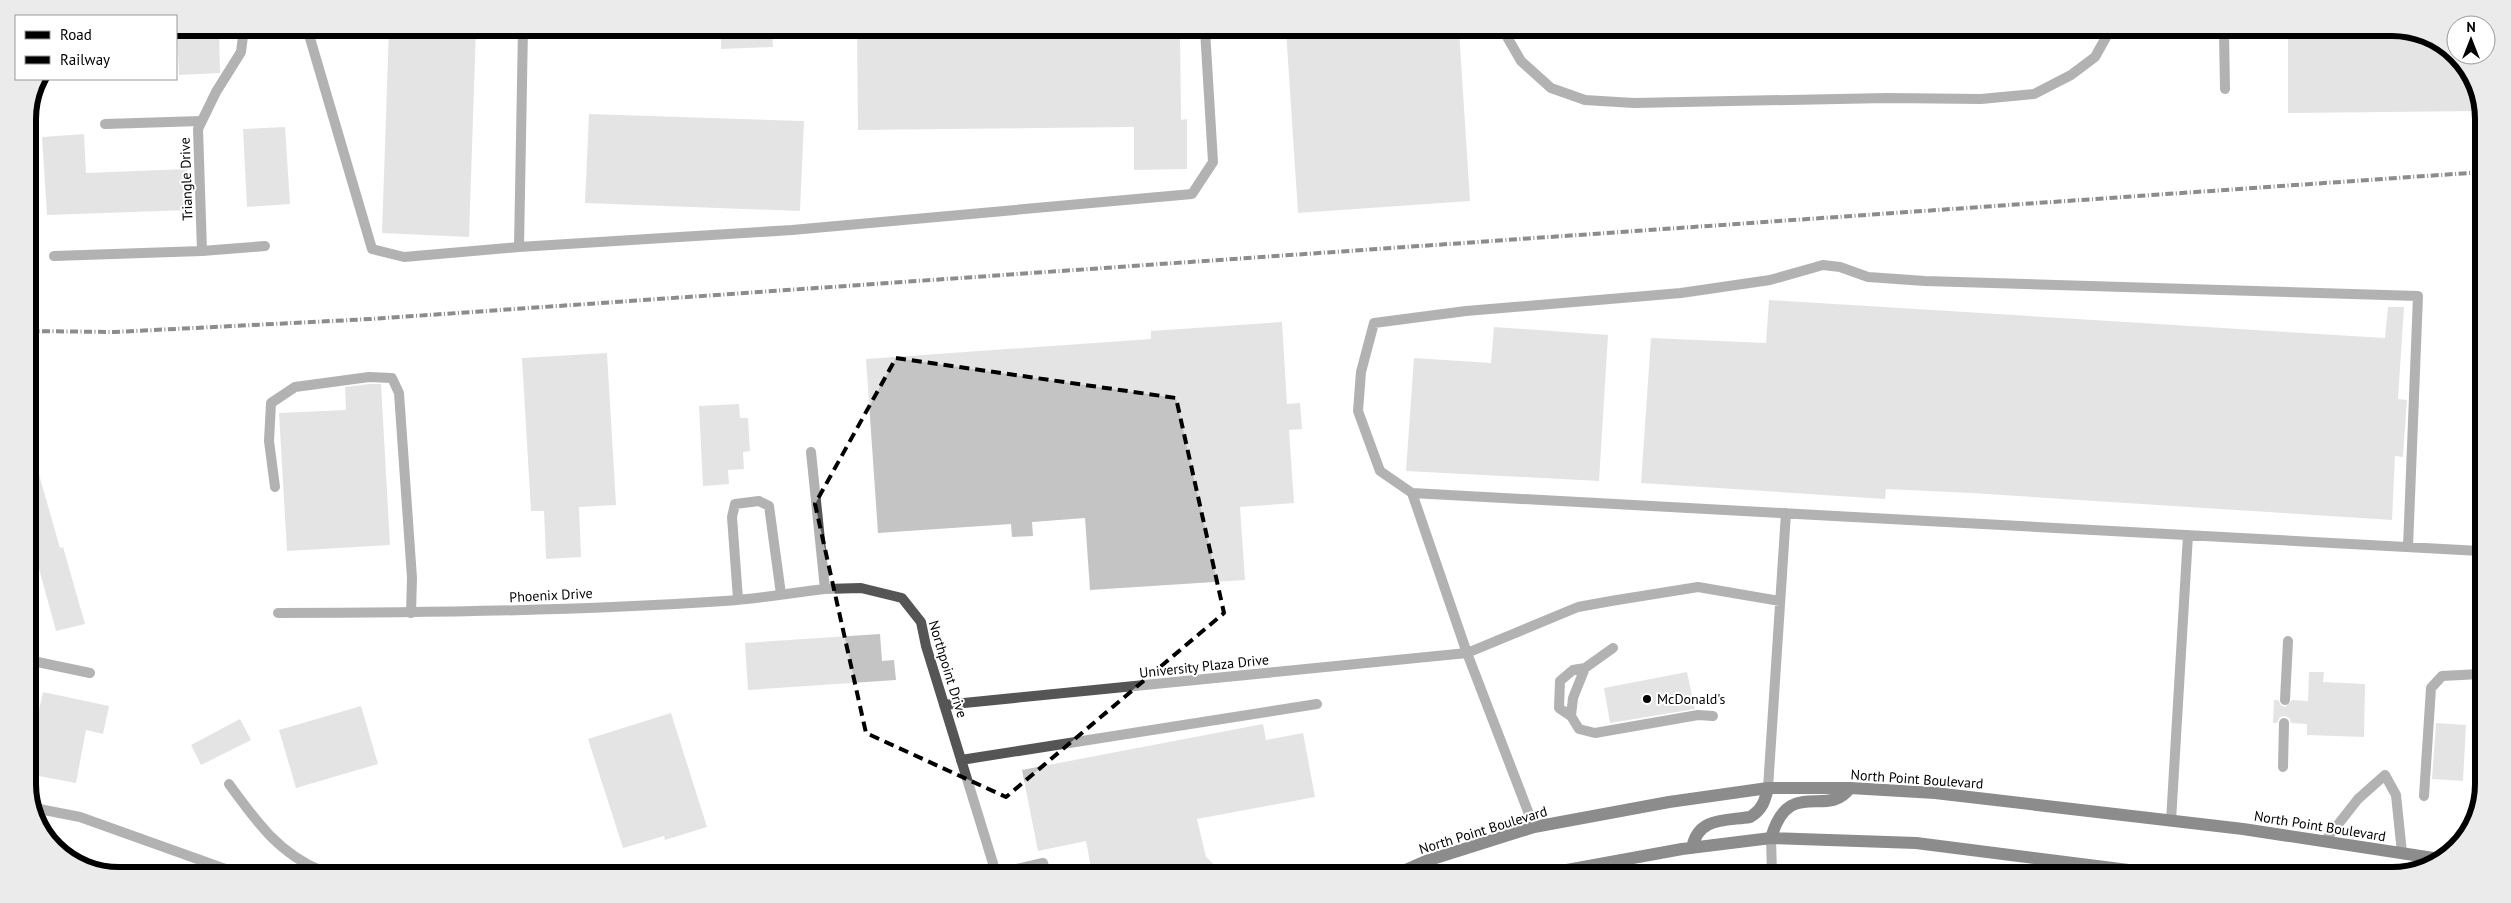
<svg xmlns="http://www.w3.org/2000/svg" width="2511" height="903" font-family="'PT Sans',sans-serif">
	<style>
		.building { fill: #c4c4c4 }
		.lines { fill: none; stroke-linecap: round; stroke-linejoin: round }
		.lane { stroke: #555; stroke-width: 10 }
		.street { stroke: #555; stroke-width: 10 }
		.primary { stroke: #000; stroke-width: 12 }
		.rail { stroke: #000; stroke-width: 4; stroke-dasharray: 8 2.5 1 2.5; stroke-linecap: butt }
		.marked { fill: none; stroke: #000; stroke-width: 4; stroke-dasharray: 10 6; stroke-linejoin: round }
		.poi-dot { fill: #000; stroke: #fff; stroke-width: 2 }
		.labels { text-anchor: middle; stroke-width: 4; stroke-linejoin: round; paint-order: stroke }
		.street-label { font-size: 14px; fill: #000; stroke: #fff }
		.poi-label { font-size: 14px; fill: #000; stroke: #fff; text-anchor: start }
		.rim { fill: none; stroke: #000; stroke-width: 6 }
	</style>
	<rect width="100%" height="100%" fill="#fff"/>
	<path class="building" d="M177 28H219L220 73 179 75Z
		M389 28H476L469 237 382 233Z
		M721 29H772L773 47 721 49Z
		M857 29 1180 30 1181 120 1187 119V169L1134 170V127L858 130Z
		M1286 30H1459L1470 201 1298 213Z
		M2288 32H2421L2464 63 2482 111 2288 113Z
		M589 114 804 121 800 211 585 203Z
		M285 127 290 204 247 207 243 129Z
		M84 134 86 173 187 169 189 210 47 215 42 137Z
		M1769 300 2385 338 2388 307H2404L2398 399 2407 400 2406 413 2403 457 2395 456 2392 520 1971 493 1886 489 1885 499 1641 483 1651 338 1766 343Z
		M1282 322 1287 404 1300 403 1302 429 1289 430 1294 503 1240 507 1245 580 1090 590 1085 518 1032 522 1033 536 1012 537 1011 524 878 533 866 359 1151 339V331Z
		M1494 327 1608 335 1599 481 1406 471 1414 358 1491 363Z
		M607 353 616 505 579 507 581 557 546 559 544 511H531L522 358Z
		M369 384H381L390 545 287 551 279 413 346 410 345 387Z
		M739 404 740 418H748L750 451 743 452 744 469 728 470 729 484 703 486 699 406Z
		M28 450H32L60 548 63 547 85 624 56 631 30 536 28 537Z
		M880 634 882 661 894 660 896 680 748 690 745 643Z
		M1687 672 1695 709 1610 723 1604 688Z
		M2309 672H2324L2323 682 2365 684 2364 737 2307 735V724L2291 723 2290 719 2285 716 2280 717 2277 723H2273L2274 700H2278L2281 705 2285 707 2292 700 2308 701Z
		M43 692 109 706 103 734 86 730 76 783 28 774V745L31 746Z
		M361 706 378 764 296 788 279 730Z
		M671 713 707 827 665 840 664 836 623 848 588 739Z
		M240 719 251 740 201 765 191 745Z
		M2436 723 2466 725 2463 781 2432 779Z
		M1263 724 1266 740 1303 733 1315 797 1197 819 1206 857 1223 873H1092L1086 841 1038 851 1022 770Z"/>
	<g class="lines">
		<path class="lane" d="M307 28 372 249 404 257 519 247 792 230 1192 194 1213 162 1205 30
			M1503 30 1521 61 1551 88 1585 100 1634 103 1887 98 1981 99 2034 94 2071 75 2095 57 2109 32
			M2224 32 2225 89
			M105 124 201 121
			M519 247 523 28
			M54 256 202 251 265 246
			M275 487 269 441 271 403 295 387 369 377 392 378 399 393 412 578 411 613
			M1412 493 1380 471 1358 411 1361 372 1374 323 1466 311 1681 293 1770 280 1823 265 1840 267 1868 277 1925 281 2418 296 2408 547
			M738 599 732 517 735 504 759 501 769 506 781 594
			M1613 648 1585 668 1573 698 1571 716 1579 729 1595 733 1698 715 1713 716
			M1467 653 1578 607 1611 601 1698 587 1780 601
			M2285 700 2288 641
			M1571 716 1559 708 1560 681 1573 670 1585 668
			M961 760 1317 704
			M2283 767 2284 723
			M229 784C255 820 279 854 322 871
			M1768 788 1786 513
			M2424 796 2431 688 2442 676 2480 674
			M2171 821 2188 535
			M1534 827 1467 653 1412 493 2480 551
			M1771 838 1772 874
			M2325 841 2358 799 2385 775 2396 795 2402 853
			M998 873 1043 863 1046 873"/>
		<path class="street" d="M202 251 198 129 216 92 241 52 244 28
			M811 452 825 589 861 588 902 598 921 622 926 646 996 873
			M278 613C427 613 576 611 724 601 757 599 791 593 825 589
			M28 638V641
			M28 660 90 673
			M944 705 1467 653
			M34 808 80 817 231 871"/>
		<path class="primary" d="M1771 838C1789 775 1827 820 1850 788
			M1692 848C1698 817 1724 821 1750 817 1762 810 1765 801 1768 788
			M1399 873 1426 861 1534 827 1669 802 1768 788H1850L1935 793 2243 829 2440 859
			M1545 874 1682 849 1771 838 1916 843 2168 875"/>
		<path class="rail" d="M28 331 115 332 371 319 2483 172"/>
	</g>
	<path d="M0 0H2511V903H0ZM896 358 1176 398 1224 613 1006 797 866 733 815 504Z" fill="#fff" fill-opacity=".55" fill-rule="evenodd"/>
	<path class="marked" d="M896 358 1176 398 1224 613 1006 797 866 733 815 504Z"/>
	<circle class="poi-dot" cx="1647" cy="699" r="5"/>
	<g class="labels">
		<g class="street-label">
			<text transform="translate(186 179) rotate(-92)" y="5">Triangle Drive</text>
			<text transform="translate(551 595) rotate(-3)" y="5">Phoenix Drive</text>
			<text transform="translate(1204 666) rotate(-6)" y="5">University Plaza Drive</text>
			<text transform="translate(948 669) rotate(73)" y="5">Northpoint Drive</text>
			<text transform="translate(1917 779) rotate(4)" y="5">North Point Boulevard</text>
			<text transform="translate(2320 826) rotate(9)" y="5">North Point Boulevard</text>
			<text transform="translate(1483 830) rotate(-17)" y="5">North Point Boulevard</text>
		</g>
		<g class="poi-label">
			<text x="1657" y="704">McDonald's</text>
		</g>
	</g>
	<path d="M0 0H2511V903H0ZM119 36H2392A83 83 0 0 1 2475 119V784A83 83 0 0 1 2392 867H119A83 83 0 0 1 36 784V119A83 83 0 0 1 119 36Z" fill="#ebebeb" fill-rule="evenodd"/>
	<path class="rim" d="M119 36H2392A83 83 0 0 1 2475 119V784A83 83 0 0 1 2392 867H119A83 83 0 0 1 36 784V119A83 83 0 0 1 119 36Z"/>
	<rect x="15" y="15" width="162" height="65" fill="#ffffff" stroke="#999999"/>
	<rect x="25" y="31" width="25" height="8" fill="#000000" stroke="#999999"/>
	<text x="60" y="40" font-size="15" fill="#000000">Road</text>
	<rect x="25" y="56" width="25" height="8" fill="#000000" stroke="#999999"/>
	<text x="60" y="65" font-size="15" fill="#000000">Railway</text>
	<g transform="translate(2471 40)"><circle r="24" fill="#ffffff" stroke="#999999"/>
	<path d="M0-4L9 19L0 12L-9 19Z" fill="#000000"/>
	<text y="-8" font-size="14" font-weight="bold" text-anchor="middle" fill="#000000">N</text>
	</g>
</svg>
